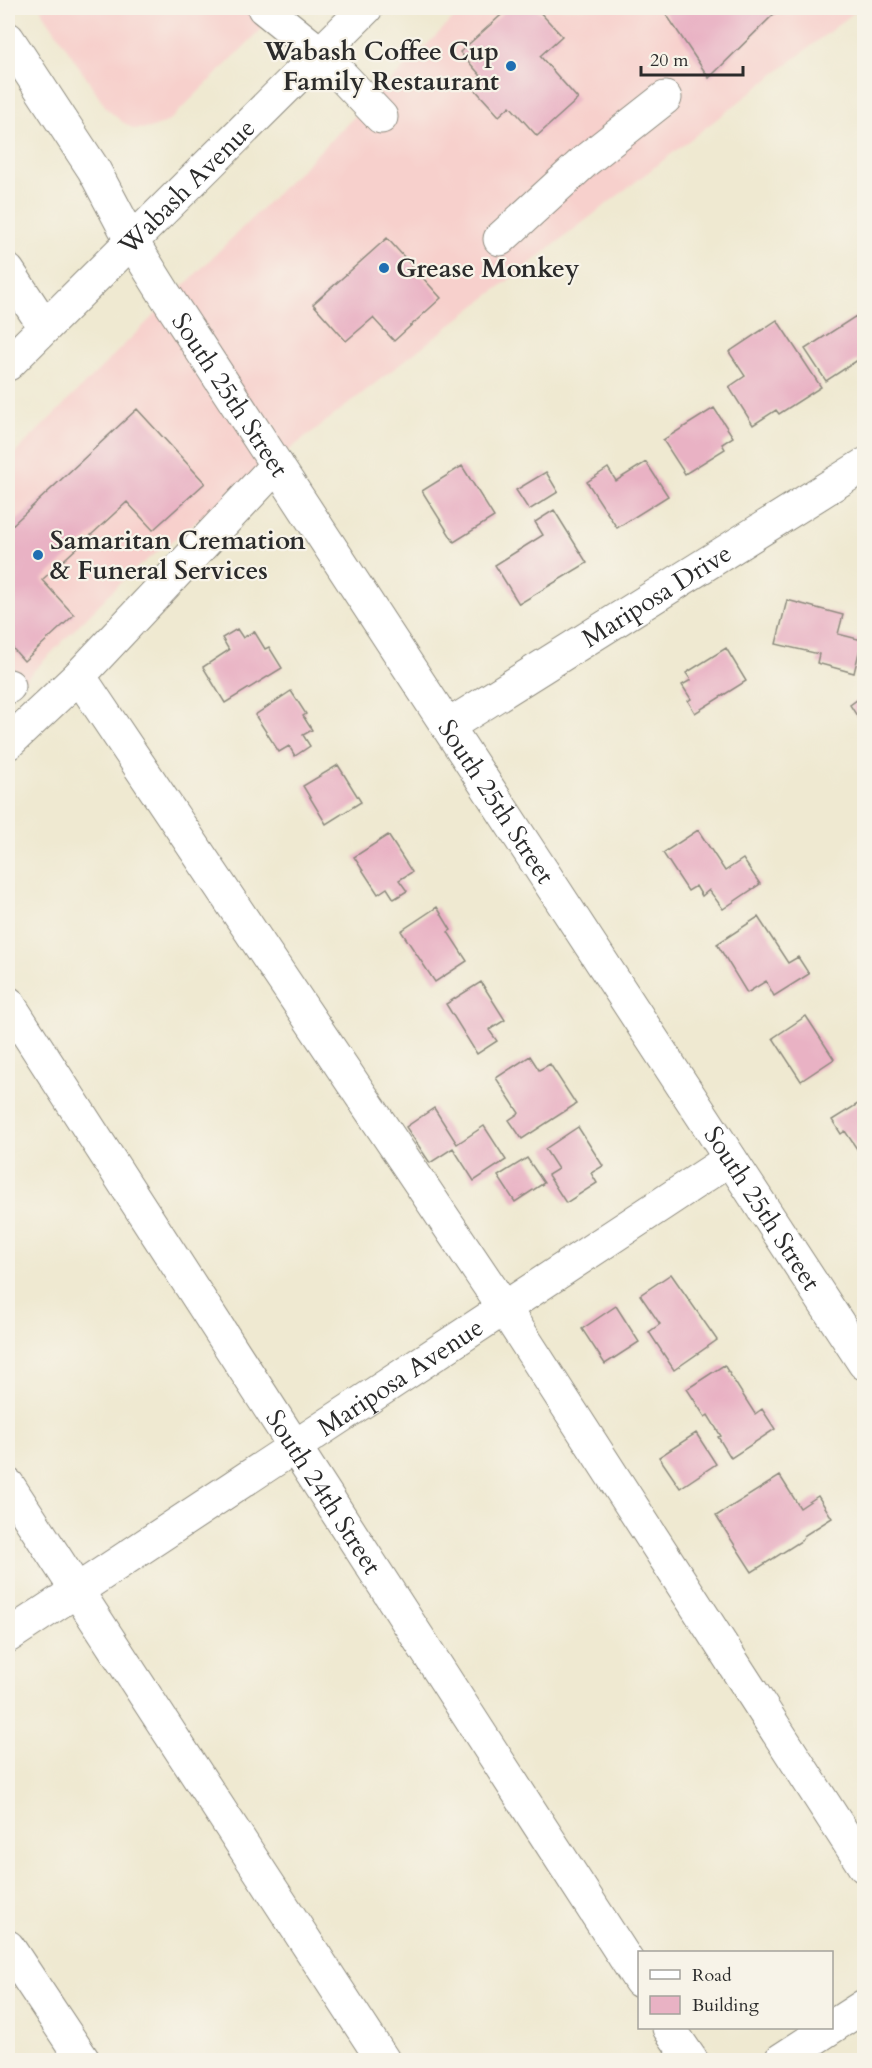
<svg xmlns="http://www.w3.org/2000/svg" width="872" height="2068" font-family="Cardo,serif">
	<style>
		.built { fill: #f7d0cc }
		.building { fill: #e9b2c4 }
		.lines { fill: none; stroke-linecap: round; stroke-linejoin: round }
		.minor-casing { stroke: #8d8a7e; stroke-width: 35 }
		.major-casing { stroke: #8d8a7e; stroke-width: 35 }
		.minor { stroke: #fff; stroke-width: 33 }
		.major { stroke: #fff; stroke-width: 33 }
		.poi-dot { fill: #1f6fb2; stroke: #f7f3e8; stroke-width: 2 }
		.labels { text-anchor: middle; stroke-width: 4.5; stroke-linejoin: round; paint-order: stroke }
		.poi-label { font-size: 26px; font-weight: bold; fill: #2b2b2b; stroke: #f7f3e8; text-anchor: start }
		.street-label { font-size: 26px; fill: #2b2b2b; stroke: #f7f3e8 }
	</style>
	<rect width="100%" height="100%" fill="#f7f3e8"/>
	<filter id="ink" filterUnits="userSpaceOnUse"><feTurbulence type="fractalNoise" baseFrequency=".0167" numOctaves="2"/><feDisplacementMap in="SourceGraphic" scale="12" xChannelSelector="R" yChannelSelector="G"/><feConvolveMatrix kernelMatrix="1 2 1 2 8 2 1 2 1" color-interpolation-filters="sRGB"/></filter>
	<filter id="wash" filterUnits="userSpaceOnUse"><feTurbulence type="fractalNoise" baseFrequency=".008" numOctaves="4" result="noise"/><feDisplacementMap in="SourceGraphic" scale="24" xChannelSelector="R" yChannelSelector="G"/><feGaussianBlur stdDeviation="1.35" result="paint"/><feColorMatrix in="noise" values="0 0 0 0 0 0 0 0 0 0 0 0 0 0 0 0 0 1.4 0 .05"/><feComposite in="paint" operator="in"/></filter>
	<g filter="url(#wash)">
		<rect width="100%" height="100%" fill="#efe9d1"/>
		<path class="built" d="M40 8H283L169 121 153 128 134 129 121 121 107 109Z
			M464 8H860L130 573 8 697V460Z"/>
		<g id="blocks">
			<path class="building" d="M509 8H536L562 36 540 56 578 99 537 136 510 106 499 116 471 85 481 76 460 52Z
				M662 8H780L709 78Z
				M387 238 441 298 394 341 373 318 346 341 313 304Z
				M856 316 864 329V356L826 381 805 349Z
				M777 320 821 387 779 414 776 410 753 425 729 387 745 376 729 352Z
				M714 408 733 437 722 444 725 449 685 474 663 440Z
				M137 409 205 483 153 530 127 502 42 580 74 615 24 661 8 643V529Z
				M646 462 668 496 617 528 587 482 608 468 616 481Z
				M462 466 494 517 454 542 422 491Z
				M546 472 558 492 529 510 516 490Z
				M554 510 587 563 519 604 495 565 543 535 535 522Z
				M787 600 843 615 838 634 862 640 854 673 817 663 819 654 776 644Z
				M237 629 243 638 254 631 265 649 269 647 282 668 225 703 203 667 229 650 222 638Z
				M726 648 746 681 695 713 688 701 691 699 682 685 691 680 686 673Z
				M291 691 306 714 303 716 312 730 303 735 310 746 295 756 289 746 279 752 255 715Z
				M864 695V727L850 705Z
				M338 765 361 802 326 824 303 786Z
				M698 830 725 871 743 859 760 884 723 909 709 890 702 896 696 886 688 891 663 853Z
				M388 835 412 872 399 880 407 891 394 899 387 888 378 894 354 857Z
				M437 907 451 930 448 932 467 961 435 982 401 931Z
				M758 917 788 963 798 957 809 974 774 996 766 981 747 993 717 944Z
				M481 982 505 1020 489 1030 497 1041 477 1054 446 1004Z
				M806 1016 834 1059 801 1081 773 1038Z
				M530 1056 539 1070 550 1064 576 1104 522 1139 509 1120 519 1113 496 1078Z
				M864 1100V1149L859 1152 845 1131 841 1134 832 1120Z
				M434 1108 457 1144 484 1126 506 1160 474 1181 453 1148 430 1163 406 1127Z
				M578 1127 603 1166 591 1173 597 1183 566 1203 548 1175 558 1169 545 1149Z
				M527 1158 544 1183 515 1202 498 1176Z
				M671 1274 717 1340 674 1370 649 1332 660 1324 640 1295Z
				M616 1306 639 1342 605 1364 582 1329Z
				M724 1365 755 1414 762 1409 775 1429 731 1458 718 1437 721 1436 708 1415 705 1417 687 1389Z
				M696 1433 716 1464 680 1488 659 1457Z
				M780 1476 800 1508 818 1496 832 1518 805 1535 801 1541 752 1572 716 1516Z"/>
		</g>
	</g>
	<g filter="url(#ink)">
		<use href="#blocks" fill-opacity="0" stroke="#8d8a7e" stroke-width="1.5"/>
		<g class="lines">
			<defs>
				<g id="minor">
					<path d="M264 8 320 53 381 117"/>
					<path d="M8 39 94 170 131 240"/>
					<path d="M500 239 585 161 665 98"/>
					<path d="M8 271 45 327"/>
					<path d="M79 676 504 1308 864 1866"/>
					<path d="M8 687 9 686"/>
					<path id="s1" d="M448 726 864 465"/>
					<path d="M8 743 79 676 277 465"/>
					<path id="s2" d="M8 1003 640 1981"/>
					<path d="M8 1485 383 2060"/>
					<path id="s3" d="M8 1636 730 1159"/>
					<path d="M8 1947 83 2060"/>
					<path d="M669 2028 691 2060"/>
					<path d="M781 2060 864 2006"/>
				</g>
				<g id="major">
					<path id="s4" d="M131 240 164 293 864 1363"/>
					<path id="s5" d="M8 364 366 8"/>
				</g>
			</defs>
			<use href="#minor" class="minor-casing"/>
			<use href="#major" class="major-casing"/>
			<use href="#minor" class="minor"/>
			<use href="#major" class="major"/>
		</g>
	</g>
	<g class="poi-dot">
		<circle cx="511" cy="66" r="6"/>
		<circle cx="384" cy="268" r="6"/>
		<circle cx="38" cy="555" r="6"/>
	</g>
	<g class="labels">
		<g class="poi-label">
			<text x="499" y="60" text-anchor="end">Wabash Coffee Cup<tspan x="499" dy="30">Family Restaurant</tspan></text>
			<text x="396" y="277">Grease Monkey</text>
			<text x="50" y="549">Samaritan Cremation<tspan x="50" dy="30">&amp; Funeral Services</tspan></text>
		</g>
		<g class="street-label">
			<text dy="9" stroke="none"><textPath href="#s5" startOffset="252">Wabash Avenue</textPath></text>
			<text dy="9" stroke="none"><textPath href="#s4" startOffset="184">South 25th Street</textPath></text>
			<text dy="9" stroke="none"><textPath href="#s1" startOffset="246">Mariposa Drive</textPath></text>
			<text dy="9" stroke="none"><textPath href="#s4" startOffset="670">South 25th Street</textPath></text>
			<text dy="9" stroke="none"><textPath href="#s4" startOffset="1156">South 25th Street</textPath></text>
			<text dy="9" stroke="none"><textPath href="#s3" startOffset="470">Mariposa Avenue</textPath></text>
			<text dy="9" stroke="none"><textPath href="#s2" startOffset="582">South 24th Street</textPath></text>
		</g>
	</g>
	<rect width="872" height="2068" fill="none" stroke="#f7f3e8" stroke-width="30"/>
	<rect x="638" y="1951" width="195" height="78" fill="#f7f3e8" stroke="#a5a39c" stroke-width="1.5"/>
	<rect x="650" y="1970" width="30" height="9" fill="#ffffff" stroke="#a5a39c" stroke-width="1.5"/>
	<text x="692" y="1981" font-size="18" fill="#2b2b2b">Road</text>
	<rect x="650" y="1996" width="30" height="18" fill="#e9b2c4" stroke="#a5a39c" stroke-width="1.5"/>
	<text x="692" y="2011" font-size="18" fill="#2b2b2b">Building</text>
	<path d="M641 66v9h102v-9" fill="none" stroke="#2b2b2b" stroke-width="3"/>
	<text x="650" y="66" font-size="18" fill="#2b2b2b" stroke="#f7f3e8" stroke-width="4.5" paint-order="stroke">20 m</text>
</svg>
